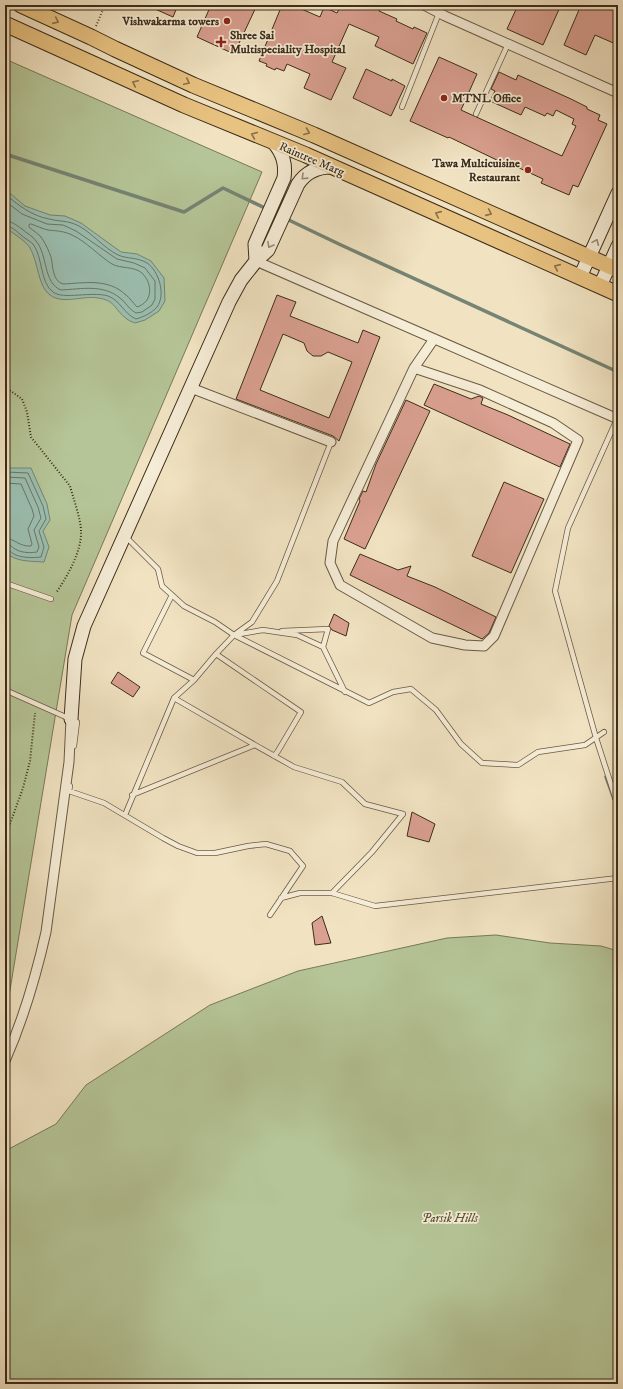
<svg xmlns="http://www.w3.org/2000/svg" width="623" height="1389" font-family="'IM FELL DW Pica',serif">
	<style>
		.green { fill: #b5c597; stroke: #787958 }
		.water { fill: #9bbeb0; stroke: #758474 }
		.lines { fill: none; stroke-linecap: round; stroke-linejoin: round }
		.shore { stroke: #6c7665; stroke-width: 1 }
		.stream { stroke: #758474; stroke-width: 3.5 }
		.building { fill: #daa091; stroke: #3c2d1a; fill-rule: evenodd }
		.lane-casing { stroke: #695a44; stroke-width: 6 }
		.street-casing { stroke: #695a44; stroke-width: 11 }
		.secondary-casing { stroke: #3c2d1a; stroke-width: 15 }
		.primary-casing { stroke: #3c2d1a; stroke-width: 17 }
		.path { stroke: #3c2d1a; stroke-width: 2; stroke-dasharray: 1 2; stroke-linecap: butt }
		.lane { stroke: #f6edd7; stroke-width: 4.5 }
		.street { stroke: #f6edd7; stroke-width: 9 }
		.secondary { stroke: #f6edd7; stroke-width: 13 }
		.primary { stroke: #e8c281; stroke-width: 15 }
		.oneway { stroke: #897048 }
		.oneway2 { stroke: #998d78 }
		.poi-dot { fill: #8f2418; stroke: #f6edd7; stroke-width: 1.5 }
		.labels { text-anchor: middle; stroke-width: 3.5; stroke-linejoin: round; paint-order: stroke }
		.poi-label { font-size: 12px; font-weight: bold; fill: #3c2d1a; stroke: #f6edd7; text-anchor: end }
		.street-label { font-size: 12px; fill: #3c2d1a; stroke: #f6edd7 }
		.park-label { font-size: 12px; font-style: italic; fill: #5a5339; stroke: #f6edd7 }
	</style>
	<rect width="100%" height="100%" fill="#f1e3c2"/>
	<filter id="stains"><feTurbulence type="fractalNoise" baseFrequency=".005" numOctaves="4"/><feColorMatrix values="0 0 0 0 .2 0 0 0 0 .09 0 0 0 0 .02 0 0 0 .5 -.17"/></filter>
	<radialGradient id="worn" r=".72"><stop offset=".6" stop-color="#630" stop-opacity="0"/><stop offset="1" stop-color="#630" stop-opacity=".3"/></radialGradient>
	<path class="green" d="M5 59 262 172 72 615 7 1008 5 1012Z
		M496 935 550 943 601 946 618 951V1384H5V1151L56 1124 86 1085 210 1005 298 971 447 938Z"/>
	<path class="water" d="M5 189 25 206 50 215 65 216 81 223 121 252 137 254 151 261 164 278 165 301 159 311 145 320 135 323C133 322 129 321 127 319 115 311 116 300 98 298 84 295 63 305 50 295 38 287 38 261 30 248 26 241 15 235 9 230L5 229Z
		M5 468H31L47 504 50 520 43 531 49 547 44 562C29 561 16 562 5 552Z"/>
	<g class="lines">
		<path class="shore" d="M5 194C18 205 32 216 49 219 61 222 67 220 79 226 93 234 104 248 118 255 127 259 137 257 147 263 159 271 166 295 157 307 152 313 143 317 136 319 124 314 120 300 108 296 92 291 63 300 53 292 40 283 43 257 33 244 30 241 24 238 21 235 16 231 12 226 5 226
			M5 201 22 214 47 224 63 225 76 231 117 259 134 263 145 268 155 281V299L152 305 142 312 136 313C129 310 126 302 120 298 103 284 82 289 61 290 43 283 48 255 36 241 33 236 26 233 22 229 16 225 12 221 5 221
			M31 224C37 226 43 229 48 230 57 231 64 231 72 235 87 242 99 256 112 264 121 269 134 266 142 273 153 284 153 302 137 307 133 303 130 298 126 295 108 278 85 283 63 284 52 281 53 265 51 257 49 251 46 245 43 240 40 234 33 231 29 227V225Z
			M5 472 28 473 43 506 46 519 39 531 44 547 41 557C33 558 21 558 14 554 10 552 10 550 5 549
			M5 477 25 478 38 507 41 518 34 530 39 547 37 552C31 553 23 553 17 550 12 548 11 544 5 544
			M5 483 21 484 32 509 34 516 28 529 32 544 31 546C20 547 15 539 5 538"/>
		<path class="stream" d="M5 154 184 212 223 188 267 209
			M272 212 341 245 618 372
			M606 777 614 799"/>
	</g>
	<path class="building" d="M146 5H178L173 17Z
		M211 5H257L234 54 197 37Z
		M282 5H292L320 17 324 7 337 13 341 5H372L380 9 379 11 397 19 396 21 413 29 414 27 427 33 413 64 375 46 379 37 349 24 332 62 346 68 331 100 304 88 310 74 287 64 284 71 276 68 275 70 266 66 267 64 259 61Z
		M518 5H561L543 45 507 29Z
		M581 5H618V45L595 35 586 55 564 45Z
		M439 57 477 74 461 110 562 156 576 126 572 124 574 119 556 110 553 116 547 113 545 116 525 107 521 115 490 101 495 91 491 89 499 72 516 80 518 75 571 99 587 107V109L600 115 598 120 607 124 578 187 573 185 569 195 541 183 543 179 504 161 503 163 449 137 448 138 410 121Z
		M366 69 392 81V79L405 86 391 116 353 98Z
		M277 295 296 302 290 316 358 343 363 330 380 337 339 441 333 436 236 399ZM283 334 304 343 307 351 313 356H321L328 352 352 362 329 418 260 390Z
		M434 384 471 399 479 396 483 398 481 404 508 415 570 444 560 467 424 405Z
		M406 400 430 411 365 549 344 539 360 501 359 499 363 491 366 492 376 464Z
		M504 482 544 499 511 573 472 556Z
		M360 554 398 570 411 566 407 576 435 587 496 617 489 633 482 639 350 575Z
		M334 614 349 623 346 636 332 630 329 626Z
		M118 672 140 687 133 697 111 683Z
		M412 812 435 824 429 842 407 836Z
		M322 916 331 943 315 945 312 923Z"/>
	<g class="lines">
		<defs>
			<path id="lane" d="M402 107 439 13
				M476 114 508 44
				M617 419 568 528 555 591 596 738 618 806
				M126 537 158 569 162 586 184 606 215 622 234 635 263 630 297 635 323 647 345 692
				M5 583 51 599
				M172 595 143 653 194 680 216 654
				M282 631 328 629 323 647
				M234 635 369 703 393 692 411 689 436 710 461 744 482 763 518 765 538 752 585 745 604 732
				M5 690 77 722 74 746
				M174 698 194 680
				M255 745 294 767 342 782 365 804 403 814 372 852 332 893
				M274 756 278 751 301 712 216 654 234 635 252 622 277 581 331 442
				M70 786 69 791 104 803 163 838 178 846 197 853H215L248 846 266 844 290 851 303 866 270 915
				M125 815 174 698 255 745 132 795
				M281 898 300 893H332L375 906 618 878"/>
			<path id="street" d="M424 5 445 16 618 93
				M256 261 618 419
				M414 368 480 390 553 423 578 440 494 636 484 646 465 645 432 638 340 585 330 563 333 541 414 368 434 339
				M191 388 331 442
				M5 1061C23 1020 36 976 46 932L69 762 71 719"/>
			<path id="secondary" d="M256 261 255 244 284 178C286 164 283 154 274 143
				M580 277 618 193
				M600 286 618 246
				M71 719 75 659 84 626 229 302 241 280 256 261 268 250 298 184C306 172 317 167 331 167"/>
			<path id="primary" d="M21 5 91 37 115 49 193 85 314 135 618 270
				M5 24 184 105 306 155 618 294"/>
		</defs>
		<use href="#lane" class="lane-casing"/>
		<use href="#street" class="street-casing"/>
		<use href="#secondary" class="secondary-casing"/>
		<use href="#primary" class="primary-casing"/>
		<path class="path" d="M96 26 105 5
			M5 387 22 399 27 412 31 437 70 486C73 497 81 520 81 531 82 551 67 577 56 593
			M5 883 7 878 6 835 23 788 30 761 35 713"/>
		<use href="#lane" class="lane"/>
		<use href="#street" class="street"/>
		<use href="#secondary" class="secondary"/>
		<use href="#primary" class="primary"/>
	</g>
	<defs><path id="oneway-chevron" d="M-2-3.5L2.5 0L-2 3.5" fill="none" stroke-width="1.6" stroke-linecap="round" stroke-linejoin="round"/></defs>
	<g class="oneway">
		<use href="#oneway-chevron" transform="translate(56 21) rotate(24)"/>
		<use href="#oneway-chevron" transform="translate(187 82) rotate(25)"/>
		<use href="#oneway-chevron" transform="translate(135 83) rotate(-155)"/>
		<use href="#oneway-chevron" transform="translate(307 132) rotate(22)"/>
		<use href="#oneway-chevron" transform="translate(254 135) rotate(-157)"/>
		<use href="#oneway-chevron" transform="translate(489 213) rotate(24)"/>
		<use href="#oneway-chevron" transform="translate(438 214) rotate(-156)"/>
		<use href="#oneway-chevron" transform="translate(557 267) rotate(-156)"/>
	</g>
	<g class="oneway2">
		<use href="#oneway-chevron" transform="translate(304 177) rotate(136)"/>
		<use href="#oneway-chevron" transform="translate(596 242) rotate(-66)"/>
		<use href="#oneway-chevron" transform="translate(270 245) rotate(119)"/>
	</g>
	<g class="poi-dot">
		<circle cx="227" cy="21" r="4"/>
		<path d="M219 36h4v4h4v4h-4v4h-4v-4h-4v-4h4z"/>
		<circle cx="444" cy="98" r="4"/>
		<circle cx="528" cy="170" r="4"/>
	</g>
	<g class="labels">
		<g class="poi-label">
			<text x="219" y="25">Vishwakarma towers</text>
			<text x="230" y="39" text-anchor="start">Shree Sai<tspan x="230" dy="14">Multispeciality Hospital</tspan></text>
			<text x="452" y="102" text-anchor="start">MTNL Office</text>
			<text x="520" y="167">Tawa Multicuisine<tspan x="520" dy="14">Restaurant</tspan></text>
		</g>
		<g class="street-label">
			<text transform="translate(312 159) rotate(23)" y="4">Raintree Marg</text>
		</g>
		<g class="park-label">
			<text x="450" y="1222">Parsik Hills</text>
		</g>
	</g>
	<rect width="623" height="1389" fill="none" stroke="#f1e3c2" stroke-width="20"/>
	<rect x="6" y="6" width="611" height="1377" fill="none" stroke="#3c2d1a" stroke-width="2"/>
	<rect x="10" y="10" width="603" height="1369" fill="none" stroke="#3c2d1a"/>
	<rect width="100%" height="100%" filter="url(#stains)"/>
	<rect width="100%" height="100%" fill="url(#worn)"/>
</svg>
